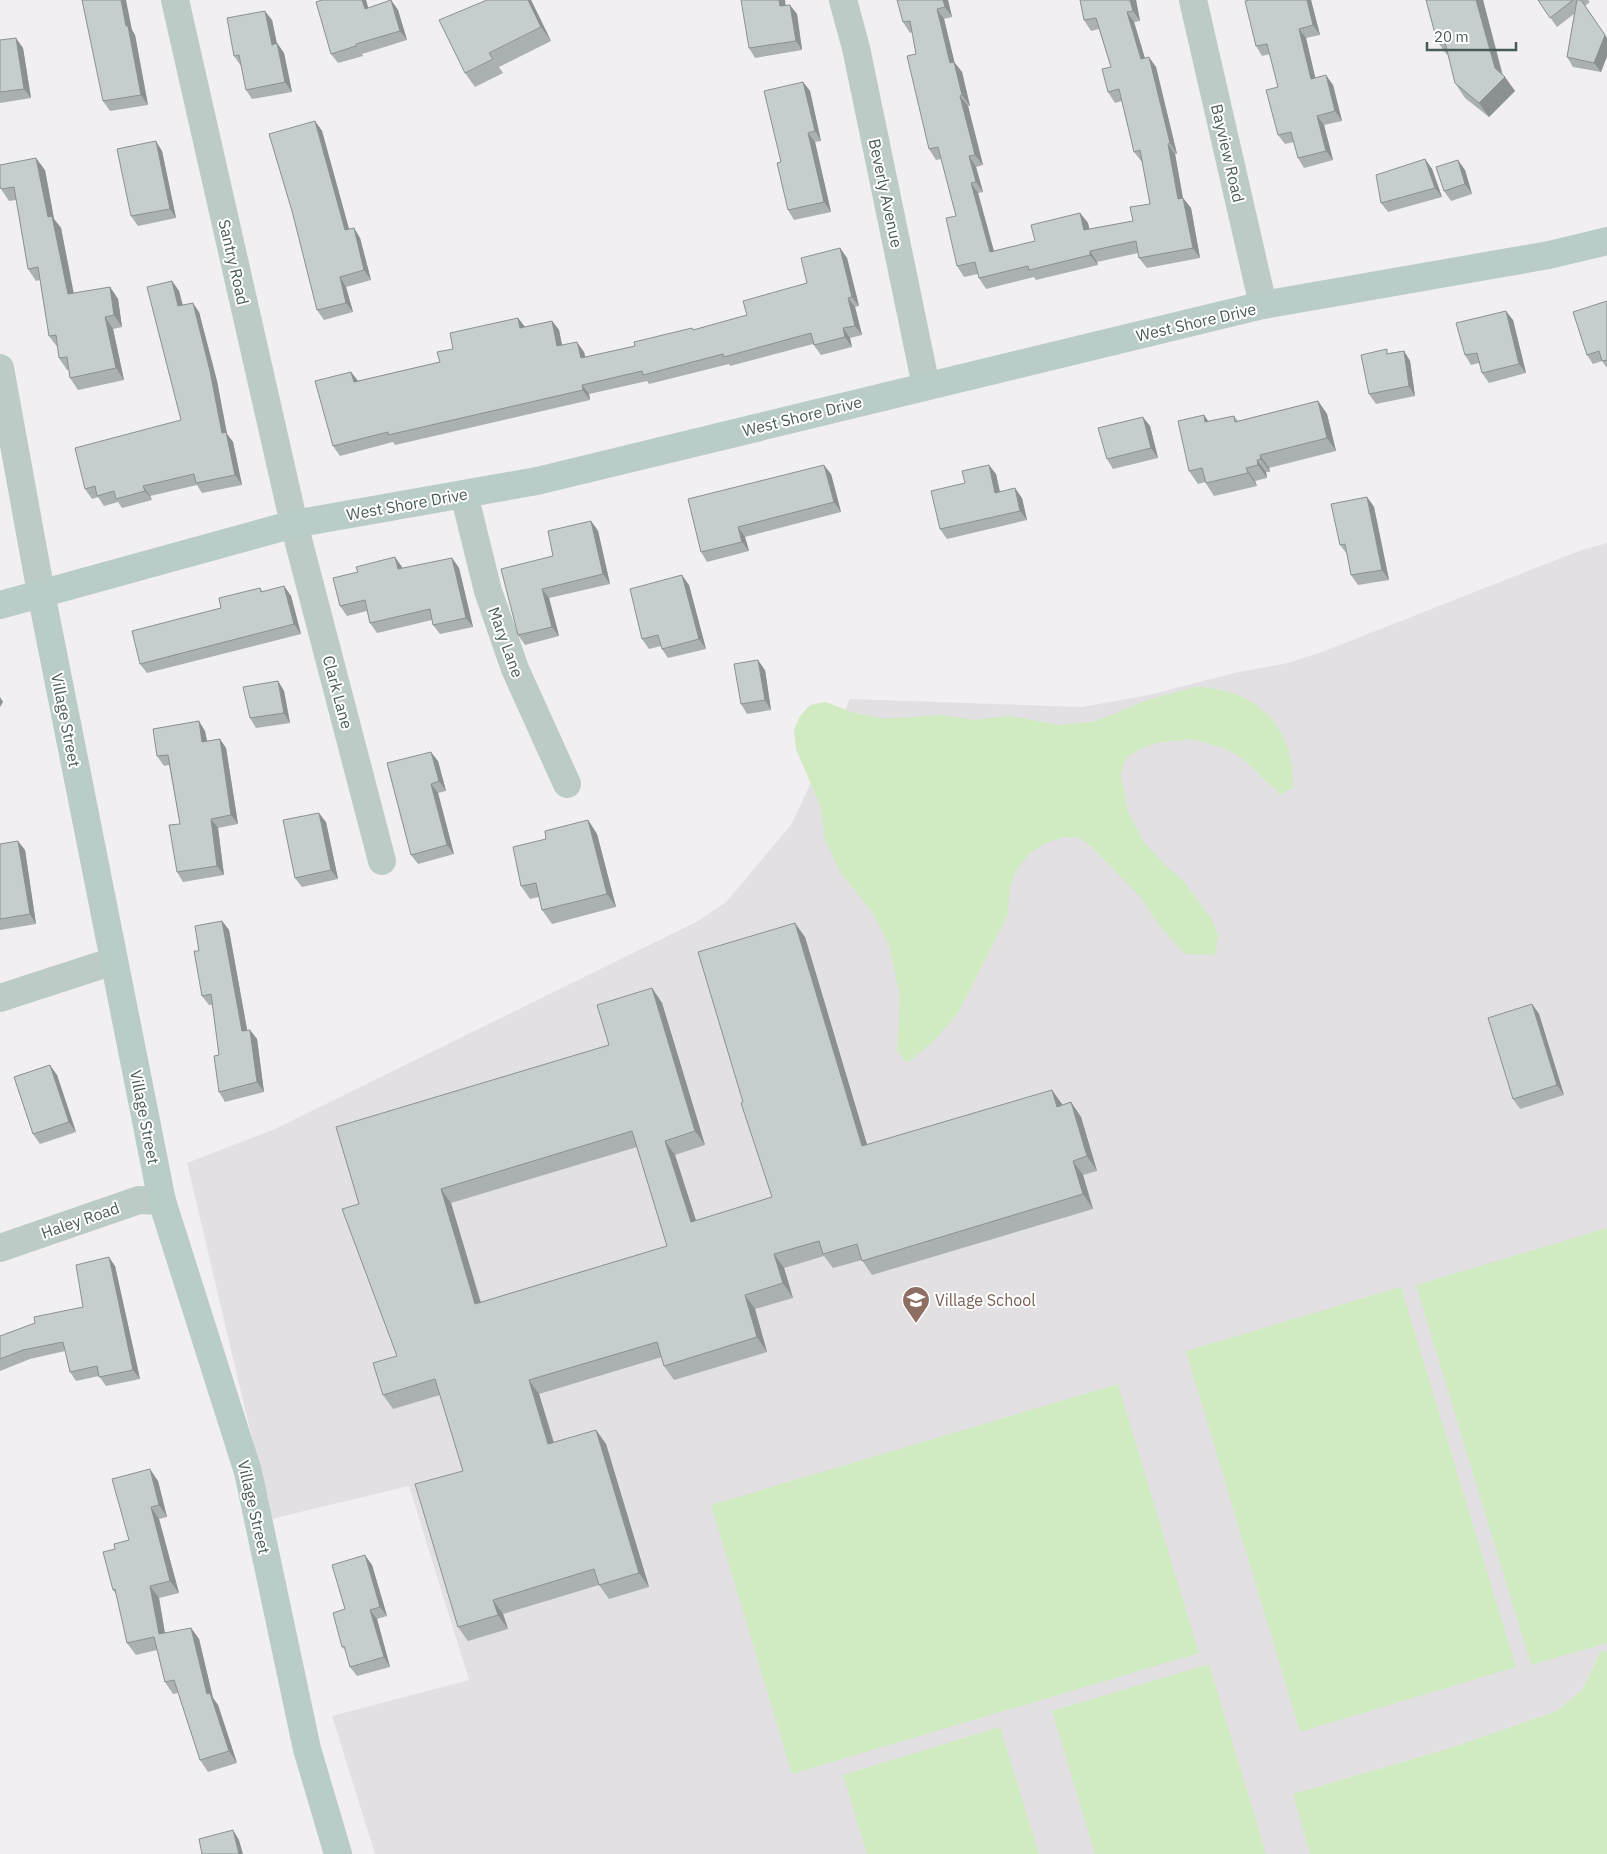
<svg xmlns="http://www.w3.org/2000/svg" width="1607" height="1854" font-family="'IBM Plex Sans',sans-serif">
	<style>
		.education { fill: #e2e0e3 }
		.green { fill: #d0ebc1 }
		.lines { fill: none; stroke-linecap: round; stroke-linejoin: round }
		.minor { stroke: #bccbc6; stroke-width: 28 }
		.secondary { stroke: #b9ccc8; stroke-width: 28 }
		.wall { fill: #aab1b0; fill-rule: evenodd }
		.shaded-wall { fill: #8b9090 }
		.building { fill: #c6cecd; stroke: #8b9090; fill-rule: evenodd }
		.labels { text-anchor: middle; stroke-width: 4; stroke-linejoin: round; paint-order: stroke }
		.street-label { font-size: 16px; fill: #495b56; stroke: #fff }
		.education-label { font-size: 16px; fill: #785e54; stroke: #fff; text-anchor: start }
	</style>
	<rect width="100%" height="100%" fill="#f1eff1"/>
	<path class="education" d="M1607 543V1651L1600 1652 1583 1689 1557 1711 1447 1749 1294 1794 1310 1854H375L332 1716 469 1680 409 1486 271 1519 187 1163 275 1129 698 921 726 902 791 825 850 699 1081 707 1149 695 1234 673 1288 663 1322 652 1579 551Z"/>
	<path class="green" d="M1195 687C1256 688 1295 726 1293 788L1280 794 1242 758 1226 749 1192 739 1157 743 1140 749 1126 758 1121 774 1127 809 1143 841 1167 867 1181 878 1213 921 1218 937 1215 955 1185 954 1161 928 1141 898 1092 847 1078 837 1061 838 1044 844 1029 854 1018 868 1011 884 1007 917 958 1013 933 1042 907 1063 897 1051 900 997 889 945 873 913 840 872 825 840 820 805 796 749 794 730 800 716 810 705 826 702 851 712 885 719 939 715 974 720 1009 716 1061 725 1096 721 1145 701Z
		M1607 1228V1643L1531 1665 1416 1285Z
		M1401 1287 1516 1667 1300 1732 1186 1351Z
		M1118 1384 1199 1653 792 1774 711 1505Z
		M1607 1651V1854H1310L1293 1794 1447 1749 1557 1711 1583 1689 1600 1652Z
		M1209 1664 1266 1854H1095L1052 1711Z
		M1000 1727 1039 1854H867L843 1775Z"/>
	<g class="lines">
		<path class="minor" d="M175 0 294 524 382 861
			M843 0 856 48 926 386
			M1193 0 1263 305
			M0 368 41 593
			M464 494 488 591 515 669 567 784
			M0 998 114 961
			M0 1248 139 1200 162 1201"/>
		<path class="secondary" d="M41 593 162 1201 248 1472 307 1749 338 1854
			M0 605 294 524 537 481 1263 305 1549 255 1607 241"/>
	</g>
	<path class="wall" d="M322 0H366L368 8 391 0 398 10 407 40 362 54 363 56 338 63 331 54Z
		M531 0 551 41 499 67 503 73 475 87 465 73Z
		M785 0V5L797 14 802 50 755 58 749 48Z
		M897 0H948L952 17 944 19 954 62 962 72 970 106H968L983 165 976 167 983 192 978 193 994 251 1035 241 1080 213 1088 223 1089 229 1133 221 1150 204 1142 162 1134 152 1122 101 1115 103 1108 92 1111 67 1099 29 1091 31 1084 20 1080 0H1136L1140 21 1134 22 1145 58 1156 67 1177 154H1175L1183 198 1191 208 1200 258 1147 268 1139 258 1138 253 1097 262 1098 265 1036 280 1034 277 986 289 979 278 978 274 964 277 957 266 956 216 941 159 936 160 929 149 916 54 912 32 910 33 903 22Z
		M1249 0H1311L1320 35 1306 38 1315 78 1333 85 1342 121 1324 125 1333 160 1304 168 1298 158 1294 142 1285 144 1278 135V87L1270 54 1262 56 1256 46Z
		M1426 0H1483L1503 75 1515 91 1489 117 1465 98 1455 83 1448 54 1447 55 1437 41Z
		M1538 0H1588L1590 2 1585 6 1607 38V56L1601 72 1573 67 1567 57 1574 14 1557 27Z
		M272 20 277 44V43L284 53 292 92 252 99 246 90 241 66 234 56Z
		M132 30 135 35 148 105 110 111 103 101Z
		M0 40 23 48 31 98 0 103Z
		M803 82 810 91 821 141 815 142 831 212 794 220 788 210Z
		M315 121 322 131 349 229 354 228 360 238 371 280 346 287 353 312 324 320 317 310Z
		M162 151 176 218 138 226 131 216Z
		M1425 159 1432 169 1442 197 1388 212 1381 203Z
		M45 170 54 219 61 228 74 294 110 287 118 299 122 327 113 329 124 380 78 390 70 378 69 370H67L59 358 58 348 49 336 40 280 36 281 28 269 16 200 9 201 1 189Z
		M1465 170 1472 194 1451 201 1444 191Z
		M840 248 847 258 859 306 855 307 862 335 850 338 852 347 821 355 813 344 730 366 729 364 649 384 647 381 589 394 590 400 395 445 393 442 340 456 333 446 351 372 358 381 440 362 453 349 518 318 525 327 552 321 559 330 562 345 584 352 585 357 635 346 692 328 693 330 747 315 807 283Z
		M172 281 179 291 183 305 199 312 217 381 227 434 233 442 242 485 202 493 197 485 150 496 152 500 122 508 118 502 104 506 98 497 92 499 85 489 181 420Z
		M1607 301V368L1602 361 1593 364 1587 355Z
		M1513 320 1526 373 1489 383 1482 373 1479 363 1471 365 1465 355Z
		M1404 351 1410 361 1415 396 1376 404 1369 394 1389 353Z
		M1318 401 1327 414 1336 451 1269 468 1270 472H1266L1267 478 1255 481 1257 486 1214 496 1205 482 1198 484 1189 471 1204 415 1208 422 1234 416 1238 421Z
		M1150 426 1158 458 1113 469 1107 459Z
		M831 474 841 512 745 537 749 551 707 562 701 552 688 499Z
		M996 474 1000 492 1022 498 1027 520 947 539 940 529 965 483Z
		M1367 497 1374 507 1389 580 1358 585 1351 575 1347 554 1340 545Z
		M591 521 598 531 610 584 549 598 559 636 525 645 518 635 553 556Z
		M452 558 459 568 473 627 440 634 433 625 432 620 377 633 370 623 367 611 347 616 340 606 402 567V569Z
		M689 585 706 649 668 658 662 649 661 646 649 649 642 639Z
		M284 586 291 596 301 634 147 673 140 664 221 608 260 588 263 592Z
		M765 670 771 710 747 714 741 704Z
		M278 681 284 691 290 723 256 728 250 718Z
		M205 731 207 741 226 748 238 824 218 828 224 875 183 882 177 872 180 824 169 765 164 766 157 756Z
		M438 761 446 791 438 793 454 854 418 864 411 855 387 763Z
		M588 820 597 834 616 907 552 924 542 910 539 897 530 899 521 886 546 839Z
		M326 822 338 879 302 887 295 878Z
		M0 844 25 850 36 924 0 930Z
		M222 921 229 930 247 1030H250L257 1039 264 1092 225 1102 219 1092V1055L213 1005H209L202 996 199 951Z
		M805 937 867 1145 1062 1104V1105L1071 1102 1081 1117 1097 1171 1083 1175 1093 1209 872 1275 862 1260 833 1268 824 1256 784 1268 793 1298 755 1309 767 1352 674 1380 664 1366 662 1357 539 1394 554 1442 596 1430 606 1444 649 1587 609 1599 599 1585 503 1614 508 1629 468 1641 458 1627 463 1471 440 1395 393 1409 383 1395 397 1356 359 1204 609 1045 652 988 662 1003 705 1145 675 1155 696 1221 772 1197 743 1102ZM637 1147 667 1246 481 1302 451 1203Z
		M1532 1004 1539 1014 1564 1095 1520 1109 1513 1099Z
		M57 1075 76 1132 40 1144 33 1134Z
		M115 1266 140 1379 106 1386 99 1376 76 1381 70 1372 65 1351 30 1359 0 1371V1336L83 1307Z
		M158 1481 167 1517 159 1519 179 1593 159 1598 165 1633 191 1628 199 1639 213 1698 218 1705 237 1763 208 1772 200 1760 178 1693 173 1694 165 1682 157 1650 136 1655 127 1643 117 1595 113 1590 115 1549 129 1540Z
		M372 1565 387 1616 377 1619 390 1667 357 1676 350 1667 346 1651 342 1647 345 1609Z"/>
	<path class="shaded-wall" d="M121 0H126L132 30 135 35 148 105 141 95 126 26Z
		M362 0H366L371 18 365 9Z
		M391 0 398 10 407 40 400 31Z
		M528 0H531L551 41 541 27Z
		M779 0H785L787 16 780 6Z
		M943 0H948L952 17 945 7Z
		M1130 0H1136L1140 21 1133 11Z
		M1307 0H1311L1320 35 1313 25Z
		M1476 0H1483L1503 78 1505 77 1515 91 1489 117 1479 103 1495 68Z
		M1581 0 1607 38V56L1601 72 1594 63Z
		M790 5 797 14 802 50 796 41Z
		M937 9 944 19 956 68 954 62 962 72 970 106 962 95 950 63Z
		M265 11 272 20 279 54 272 45Z
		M1127 12 1134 22 1148 69 1141 59Z
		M1299 29 1306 38 1318 89 1311 79Z
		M16 38 23 48 31 98 24 89Z
		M277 43 284 53 292 92 285 82Z
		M1149 57 1156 67 1177 154 1170 143Z
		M1326 75 1333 85 1342 121 1335 111Z
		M803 82 810 91 821 141 815 131Z
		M960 96 968 106 983 165 975 155Z
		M1317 116 1324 125 1333 160 1326 151Z
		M315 121 322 131 352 240 345 230Z
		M808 133 815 142 831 212 824 202Z
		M156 141 162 151 176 218 170 209Z
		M1168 144 1175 154 1185 210 1178 199Z
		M969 156 976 167 983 192 976 182Z
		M36 158 45 170 54 219 61 228 76 306 68 294 48 217Z
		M1425 159 1432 169 1442 197 1435 188Z
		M1458 160 1465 170 1472 194 1465 184Z
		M971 183 978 193 997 263 990 252Z
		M1183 198 1191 208 1200 258 1193 248Z
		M1080 213 1088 223 1092 240 1084 230Z
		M354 228 360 238 371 280 364 270Z
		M840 248 847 258 859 306 852 297Z
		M1090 251 1097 262 1098 265 1090 255Z
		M340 277 346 287 353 312 346 303Z
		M172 281 179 291 185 316 178 306Z
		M110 287 118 299 122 327 114 315Z
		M848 298 855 307 862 335 855 326Z
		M193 303 199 312 217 381 227 434 233 442 242 485 235 475 222 433Z
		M1506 311 1513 320 1526 373 1519 364Z
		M105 317 113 329 124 380 116 368Z
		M518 318 525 327 520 328Z
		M552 321 559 330 564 355 557 346Z
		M843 328 850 338 852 347 845 337Z
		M577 342 584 352 588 368 581 358Z
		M1404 351 1410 361 1415 396 1409 386Z
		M351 372 358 381 354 382Z
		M582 385 589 394 590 400 583 390Z
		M1318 401 1327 414 1336 451 1327 438Z
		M1204 415 1213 428 1205 422Z
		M1143 417 1150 426 1158 458 1151 448Z
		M1260 455 1269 468 1270 472 1261 459Z
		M1257 460 1266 472 1267 478 1258 465Z
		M824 465 831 474 841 512 834 502Z
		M989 465 996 474 1002 502 995 493Z
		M1246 468 1255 481 1257 486 1248 473Z
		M143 486 150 496 152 500 145 491Z
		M1015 488 1022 498 1027 520 1020 511Z
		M1367 497 1374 507 1389 580 1382 570Z
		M591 521 598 531 610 584 603 574Z
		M738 527 745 537 749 551 742 542Z
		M395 557 402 567 405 579 398 569Z
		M452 558 459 568 473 627 466 618Z
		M682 575 689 585 706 649 699 639Z
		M284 586 291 596 301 634 294 624Z
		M542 589 549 598 559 636 552 627Z
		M758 660 765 670 771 710 765 700Z
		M278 681 284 691 290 723 284 713Z
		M0 697 3 702 0 707Z
		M199 721 205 731 209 751 202 742Z
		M220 739 226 748 238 824 231 815Z
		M431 752 438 761 446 791 439 781Z
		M431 784 438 793 454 854 447 845Z
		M319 813 326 822 338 879 331 870Z
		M211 819 218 828 224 875 217 866Z
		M588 820 597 834 616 907 607 894Z
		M18 841 25 850 36 924 30 914Z
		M222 921 229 930 249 1040 242 1031Z
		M795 923 805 937 872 1161 862 1146Z
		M652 988 662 1003 705 1145 695 1131Z
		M1532 1004 1539 1014 1564 1095 1557 1085Z
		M250 1030 257 1039 264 1092 257 1082Z
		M50 1065 57 1075 76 1132 69 1122Z
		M1052 1090 1062 1104 1067 1121 1057 1107Z
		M1071 1102 1081 1117 1097 1171 1087 1156Z
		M665 1141 675 1155 701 1236 691 1222Z
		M1073 1161 1083 1175 1093 1209 1083 1194Z
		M441 1189 451 1203 485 1318 475 1304Z
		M774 1254 784 1268 793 1298 783 1283Z
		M109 1257 115 1266 140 1379 133 1370Z
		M745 1295 755 1309 767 1352 757 1337Z
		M529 1380 539 1394 558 1458 548 1444Z
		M596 1430 606 1444 649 1587 639 1573Z
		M150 1469 158 1481 167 1517 159 1505Z
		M151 1507 159 1519 179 1593 170 1581Z
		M365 1555 372 1565 387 1616 380 1607Z
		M150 1586 159 1598 167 1646 159 1634Z
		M493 1600 503 1614 508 1629 498 1615Z
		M370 1610 377 1619 390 1667 384 1657Z
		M191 1628 199 1639 213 1698 218 1705 237 1763 229 1751 207 1694Z
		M233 1830 239 1840 243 1854H239Z"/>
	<path class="building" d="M82 0H121L126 26H128L141 95 103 101Z
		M322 0H362L365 9 391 0 400 31 356 44V46L331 54 316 2Z
		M487 0H528L541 27 489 53 493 59 465 73 439 20Z
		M741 0H779L780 6 790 5 796 41 749 48Z
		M897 0H943L945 7 937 9 950 63 954 62 962 95 960 96 975 155 969 156 976 182 971 183 990 252 1035 241 1031 225 1080 213 1084 230 1133 221 1130 207 1150 204 1140 150 1134 152 1119 89 1108 92 1102 69 1111 67 1096 18 1084 20 1080 0H1130L1133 11 1127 12 1141 59 1149 57 1170 143 1168 144 1178 199 1183 198 1193 248 1139 258 1136 241 1090 251V255L1029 270 1028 266 979 278 975 262 957 266 946 218 956 216 938 147 929 149 907 56 916 54 910 21 903 22Z
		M1249 0H1307L1313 25 1299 29 1311 79 1326 75 1335 111 1317 116 1326 151 1298 158 1291 132 1278 135 1266 90 1278 87 1267 44 1256 46 1245 1Z
		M1426 0H1476L1495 68 1505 77 1479 103 1455 83 1444 38 1437 41Z
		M1538 0H1573L1550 18Z
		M1577 0H1581L1605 35 1594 63 1567 57Z
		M265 11 272 45 277 43 285 82 246 90 239 55 234 56 227 18Z
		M16 38 24 89 0 92V40Z
		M803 82 815 131 808 133 824 202 788 210 777 163 781 162 764 91Z
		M315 121 345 230 354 228 364 270 340 277 346 303 317 310 292 211 269 134Z
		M156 141 170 209 131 216 117 149Z
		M36 158 48 217 52 216 68 294 110 287 114 315 105 317 116 368 70 378 67 357 59 358 56 335 49 336 38 267 28 269 14 187 1 189 0 186V165Z
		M1425 159 1435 188 1381 203 1376 175Z
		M1458 160 1465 184 1444 191 1436 167Z
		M840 248 852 297 848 298 855 326 843 328 845 337 814 345 811 333 724 357 723 354 643 375 642 371 582 385 583 390 388 435V432L333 446 315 381 351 372 354 382 440 362 437 352 453 349 450 333 518 318 520 328 552 321 557 346 577 342 581 358 635 346 634 342 692 328 693 330 747 315 743 301 807 283 801 258Z
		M172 281 178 306 193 303 210 371 222 433 226 432 235 475 196 483 194 474 143 486 145 491 116 499 114 491 97 496 95 486 85 489 75 448 181 420 147 287Z
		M1607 301V360L1602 361 1599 351 1587 355 1573 312Z
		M1506 311 1519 364 1482 373 1477 353 1465 355 1456 323Z
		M1387 349V354L1404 351 1409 386 1369 394 1361 355Z
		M1318 401 1327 438 1260 455 1261 459 1257 460 1258 465 1246 468 1248 473 1206 483 1202 468 1189 471 1178 421 1204 415 1205 422 1234 416 1235 422Z
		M1143 417 1151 448 1107 459 1098 428Z
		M824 465 834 502 738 527 742 542 701 552 688 499Z
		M989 465 995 493 1015 488 1020 511 940 529 931 491 965 483 962 471Z
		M1367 497 1382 570 1351 575 1345 544 1340 545 1331 504Z
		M591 521 603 574 542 589 552 627 518 635 501 569 553 556 548 531Z
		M395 557 398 569 452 558 466 618 433 625 430 609 370 623 365 600 340 606 333 578 358 572 356 567Z
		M682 575 699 639 662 649 658 635 642 639 630 589Z
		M284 586 294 624 140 664 132 631 221 608 219 598 260 588 261 592Z
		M758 660 765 700 741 704 734 664Z
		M278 681 284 713 250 718 243 687Z
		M199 721 202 742 220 739 231 815 211 819 217 866 177 872 169 825 180 824 168 755 157 756 153 729Z
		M431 752 439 781 431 784 447 845 411 855 387 763Z
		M319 813 331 870 295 878 283 820Z
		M588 820 607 894 542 910 536 883 521 886 513 847 546 839 545 831Z
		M18 841 30 914 0 919V844Z
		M222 921 242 1031 250 1030 257 1082 219 1092 214 1056 219 1055 211 994 202 996 194 951H199L195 926Z
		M795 923 862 1146 1052 1090 1057 1107 1071 1102 1087 1156 1073 1161 1083 1194 862 1261 857 1244 823 1254 819 1241 774 1254 783 1283 745 1295 757 1337 664 1366 657 1342 529 1380 548 1444 596 1430 639 1573 599 1585 594 1569 493 1600 498 1615 458 1627 415 1484 463 1471 435 1379 383 1395 373 1363 397 1356 342 1209 359 1204 336 1127 609 1045 597 1005 652 988 695 1131 665 1141 691 1222 772 1197 741 1103 743 1102 698 952ZM632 1131 667 1246 475 1304 441 1189Z
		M1532 1004 1557 1085 1513 1099 1488 1018Z
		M50 1065 69 1122 33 1134 14 1077Z
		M109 1257 133 1370 99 1377 97 1366 70 1372 63 1342 23 1350 0 1359V1336L35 1323 34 1317 83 1307 76 1265Z
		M150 1469 159 1505 151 1507 170 1581 150 1586 159 1634 191 1628 207 1694 210 1693 229 1751 200 1760 174 1680 165 1682 154 1637 127 1643 115 1589 113 1590 103 1552 115 1549 114 1544 129 1540 112 1479Z
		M365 1555 380 1607 370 1610 384 1657 350 1667 344 1646 342 1647 333 1613 345 1609 332 1565Z
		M233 1830 239 1854H202L199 1839Z"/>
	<defs>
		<symbol id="school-pin" viewBox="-11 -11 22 30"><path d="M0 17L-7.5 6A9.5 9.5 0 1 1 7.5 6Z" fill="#8d6e63" stroke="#fff"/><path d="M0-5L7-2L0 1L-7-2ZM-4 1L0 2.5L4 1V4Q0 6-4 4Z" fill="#fff"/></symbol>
	</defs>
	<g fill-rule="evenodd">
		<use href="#school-pin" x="900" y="1284" width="32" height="43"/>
	</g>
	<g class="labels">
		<g class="street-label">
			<text transform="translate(1228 153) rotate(77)" y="6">Bayview Road</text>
			<text transform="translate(886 193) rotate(78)" y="6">Beverly Avenue</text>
			<text transform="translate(234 262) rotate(77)" y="6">Santry Road</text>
			<text transform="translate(1196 322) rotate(-13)" y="6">West Shore Drive</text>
			<text transform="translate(802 416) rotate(-14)" y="6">West Shore Drive</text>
			<text transform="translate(407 504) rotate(-10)" y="6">West Shore Drive</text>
			<text transform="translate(506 642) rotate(70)" y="6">Mary Lane</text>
			<text transform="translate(338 692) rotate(75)" y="6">Clark Lane</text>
			<text transform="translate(66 720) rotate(79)" y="6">Village Street</text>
			<text transform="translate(145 1117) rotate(79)" y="6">Village Street</text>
			<text transform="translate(80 1220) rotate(-19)" y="6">Haley Road</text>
			<text transform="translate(254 1507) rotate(77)" y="6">Village Street</text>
		</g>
		<g class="education-label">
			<text x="935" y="1306">Village School</text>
		</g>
	</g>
	<path d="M1427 42v8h89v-8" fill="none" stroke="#495b56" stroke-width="2.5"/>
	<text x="1434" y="42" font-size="15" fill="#495b56" stroke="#ffffff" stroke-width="4" paint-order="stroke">20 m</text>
</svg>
